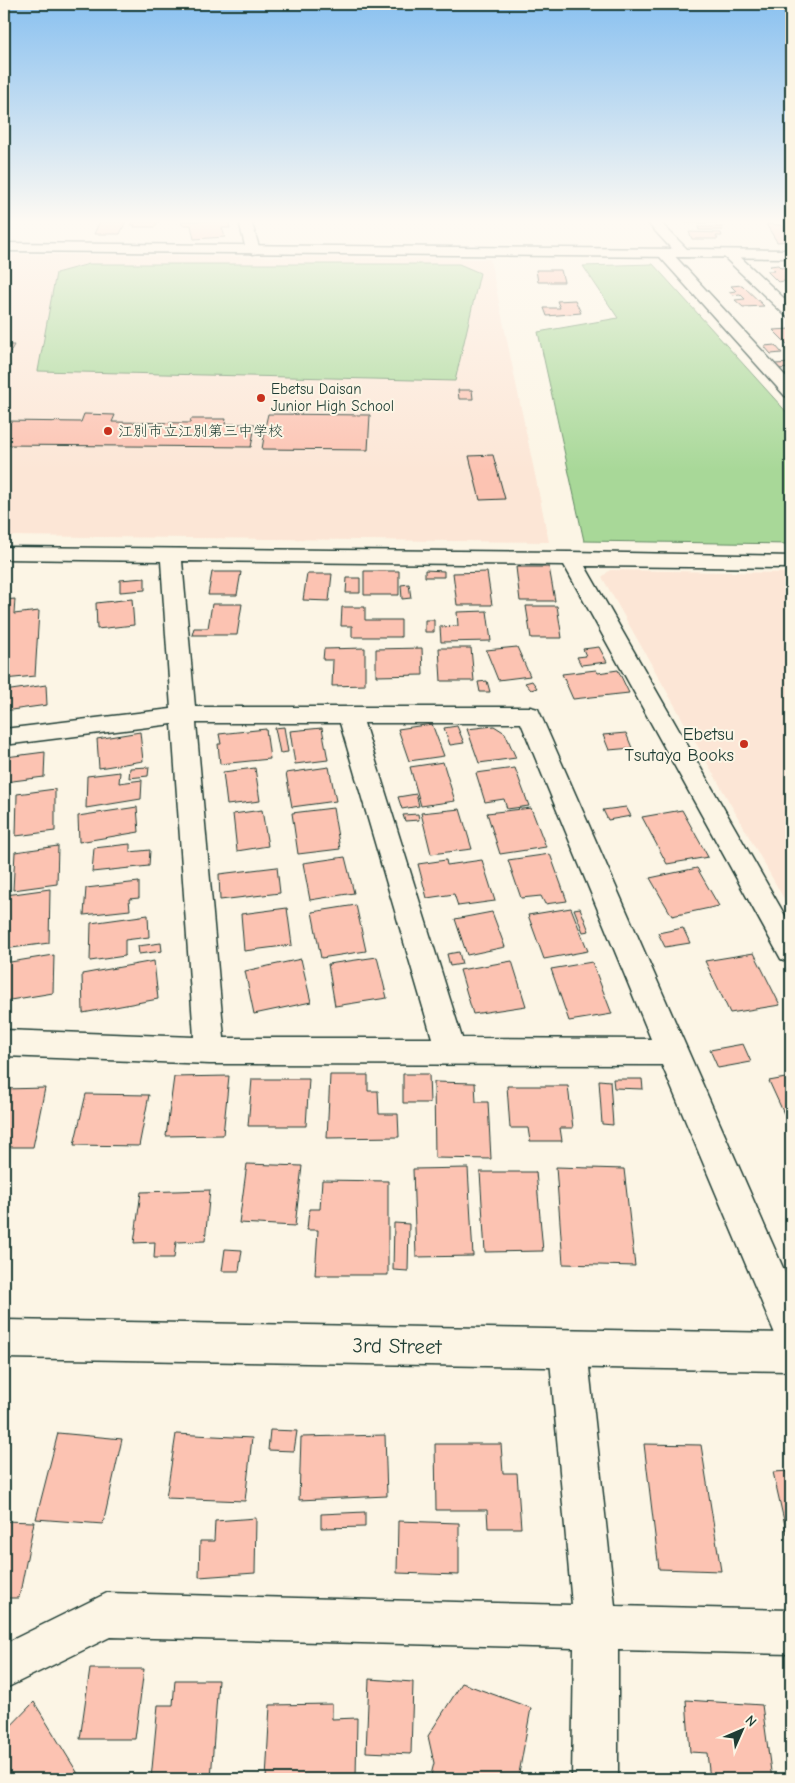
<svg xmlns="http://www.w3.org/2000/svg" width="795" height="1783" font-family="'Comic Neue','Klee One',sans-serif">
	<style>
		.built { fill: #fce6d6 }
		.green { fill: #a8d898; stroke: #648a66 }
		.building { fill: #fcc3b2; stroke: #1f3d34 }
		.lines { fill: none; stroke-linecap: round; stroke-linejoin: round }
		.minor-casing { stroke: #1f3d34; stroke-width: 3 }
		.tertiary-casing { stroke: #1f3d34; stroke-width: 3 }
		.minor { fill: #fcf5e5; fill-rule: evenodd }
		.tertiary { fill: #fcf5e5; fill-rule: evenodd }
		.poi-dot { fill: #c8321e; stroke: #fcf5e5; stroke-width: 2 }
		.labels { text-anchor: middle; stroke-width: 4; stroke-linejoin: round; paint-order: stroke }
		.far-poi-label { font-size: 15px; fill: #1f3d34; stroke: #fcf5e5; text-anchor: start }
		.poi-label { font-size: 18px; fill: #1f3d34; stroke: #fcf5e5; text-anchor: end }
		.near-street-label { font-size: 21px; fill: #1f3d34; stroke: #fcf5e5 }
	</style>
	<rect width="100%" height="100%" fill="#fcf5e5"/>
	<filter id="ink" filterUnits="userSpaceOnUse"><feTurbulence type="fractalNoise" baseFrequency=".02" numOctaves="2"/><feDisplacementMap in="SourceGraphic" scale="10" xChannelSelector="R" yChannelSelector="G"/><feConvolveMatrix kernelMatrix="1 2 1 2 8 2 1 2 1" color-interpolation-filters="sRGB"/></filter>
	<g filter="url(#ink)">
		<path class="built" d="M4 254 490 259 549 542 4 536Z
			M610 570 791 573V911L602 577Z"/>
		<path class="green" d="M89 264H459L480 273 455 381 38 371 56 273Z
			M653 264 791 417V544L584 541 538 332 618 318 583 266Z"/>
		<path class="building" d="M100 221H126L120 234H94Z
			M138 221H158L155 227H134L135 225H130L132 222Z
			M182 221H228L230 228H222L225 237 194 239 191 225H182Z
			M685 221H715L717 223H687Z
			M766 224 782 225 791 241 777 242Z
			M698 227H722L723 230H699Z
			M689 232 721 233 722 236H716L718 239H692Z
			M778 265 781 268 787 267 791 271V280L778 282 767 271H775L770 266Z
			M536 270H561L564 282H538Z
			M742 285 764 306 743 307 735 300 745 299 740 294 732 295 729 292 736 291 731 286Z
			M575 300 581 313 547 316 544 308H560L557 301Z
			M791 329V344L788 345 773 330Z
			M4 345H14L4 363Z
			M775 345 782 353 771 354 764 346Z
			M791 363V368L778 369 775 364Z
			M458 390H472L473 399H459Z
			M84 414 115 415 112 422 190 423 191 419H226L225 424H255V427H265L268 414 370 415 368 450 262 449 265 431H254L251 447 4 445V421L81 422Z
			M493 455 505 499 480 500 469 456Z
			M516 567H549L555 601H520Z
			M425 570 444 571V577H425Z
			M364 571H399V595H364Z
			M212 572H241L237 595H208Z
			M487 572 492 605H457L453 573Z
			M307 574H332L329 601 303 600Z
			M145 578V590L120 592V580Z
			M347 578H360V593H346Z
			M409 584 411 598 402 599 401 585Z
			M15 599 14 614 39 611 35 676 4 679V600Z
			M132 599 134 625 97 629 96 603Z
			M212 604H242L237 635H192L194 628H208Z
			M526 606H557L562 638H531Z
			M342 607H365V620H401V637H352V626H341Z
			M487 611 491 641 441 642 440 627 458 626 457 612Z
			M425 620H434V632H425Z
			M517 647 530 676 498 680 486 650Z
			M599 647 607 662 581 665 577 657 586 656 583 649Z
			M365 648V685L332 686 333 660H323L324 649Z
			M422 648 423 675 376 676V649Z
			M439 648H471L474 681H441Z
			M596 670 598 673 618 670 629 693 573 699 562 674Z
			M487 681 490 692H480L478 682Z
			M532 681 537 688 531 690 525 683Z
			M46 685 47 705 4 711V691Z
			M432 724 444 756 409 761 398 729Z
			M457 726 464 743 450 745 444 728Z
			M494 726 505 733 516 758 479 763 467 729Z
			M284 727 288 752 280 753 275 728Z
			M322 728 328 760 295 764 290 731Z
			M266 729 270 759 220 764 218 744H221L219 734Z
			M140 732 143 761 99 768 97 739Z
			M626 733 632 748 609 750 603 735Z
			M45 752 44 777 5 782 6 757Z
			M443 762 455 801 421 806 410 767Z
			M149 767 148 776 129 778 130 768Z
			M329 767 336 801 292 807 286 773Z
			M255 768 260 801 227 805 223 772Z
			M515 768 529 806 507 809 504 799 485 802 476 773Z
			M120 772 119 783 142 780 141 799 86 808 87 776Z
			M55 789V831L16 836 17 794Z
			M416 794 419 806 402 809 398 797Z
			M137 807 139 832 79 842 78 816Z
			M626 807 631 816 608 820 603 810Z
			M333 808 340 849 298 854 292 813Z
			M531 808 546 847 500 854 487 813Z
			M460 809 472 849 431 854 421 813Z
			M262 810 268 846 237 851 233 814Z
			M682 810 708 857 667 864 642 817Z
			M418 814 419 820 405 821 403 815Z
			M130 844V852L150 850 149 866 92 872 94 848Z
			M58 846 57 884 13 890 15 852Z
			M550 854 567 901 545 904 541 896 521 898 508 860Z
			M345 857 354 893 310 900 303 863Z
			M446 860 447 865 482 860 495 901 458 906 454 894 427 898 418 864Z
			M277 867 280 893 220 900 219 874Z
			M697 868 719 906 672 916 650 878Z
			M139 882V898L129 899 130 910 84 915 86 888Z
			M50 889 49 943 4 949 6 895Z
			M356 905 366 951 321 958 312 912Z
			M287 908 292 945 244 951 241 914Z
			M571 908 588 951 544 959 528 915Z
			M580 908 589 931 583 932 574 909Z
			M492 912 505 947 467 955 455 919Z
			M148 915 149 937 125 940V956L90 961 91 923Z
			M683 928 690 943 665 947 658 933Z
			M161 943 162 951 139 954 138 946Z
			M459 952 462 964 450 966 447 954Z
			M754 953 780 1005 730 1013 705 961Z
			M54 955 53 993 4 1001V963Z
			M377 957 387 998 335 1006 328 964Z
			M301 959 311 1002 254 1014 245 971Z
			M154 961 158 999 83 1013 82 974Z
			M512 961 526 1006 473 1014 460 970Z
			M592 962 612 1014 569 1021 551 969Z
			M743 1044 751 1062 718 1068 710 1050Z
			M403 1074H429L430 1103H403Z
			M330 1075H368V1091H378L379 1114H398L399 1137 327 1138Z
			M229 1076 223 1135 166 1136 174 1077Z
			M791 1077V1129L769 1081Z
			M252 1079H309L306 1126H248Z
			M613 1079H642L643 1089 614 1088Z
			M599 1080 610 1081 613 1125 602 1124Z
			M434 1082 475 1083 476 1102H488L491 1159 435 1158Z
			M507 1086H568L573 1128H560L562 1141H530L528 1128H510Z
			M45 1088 33 1147H4V1089Z
			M86 1094 149 1095 139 1146 74 1145Z
			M247 1164 302 1166 295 1226 239 1223Z
			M556 1167 624 1169 635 1266 563 1264Z
			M468 1168 473 1256 416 1257 413 1169Z
			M480 1172H536L543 1251 485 1252Z
			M322 1180 388 1181V1275H315L318 1230H307L309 1209H320Z
			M210 1190 205 1241 176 1242 174 1258H154L155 1242 134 1243 141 1192Z
			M394 1223 409 1224 408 1271 393 1270Z
			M225 1249 242 1250 239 1271H222Z
			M270 1430 297 1431 294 1451 268 1450Z
			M58 1433 122 1439 103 1524 36 1519Z
			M176 1434 252 1438 245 1501 166 1498Z
			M385 1435 387 1496 299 1500 301 1437Z
			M435 1444H501L503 1473H517L521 1528H488L487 1510H436Z
			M644 1444 701 1445 721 1571 659 1569Z
			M791 1471V1534H787L773 1472Z
			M365 1512V1527L321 1528V1514Z
			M256 1518 255 1573 199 1577 200 1541H214L215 1521Z
			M4 1521 34 1522 19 1598H4Z
			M398 1521 459 1523V1575L397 1573Z
			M90 1669H144L135 1739H80Z
			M369 1679 413 1682 411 1754 366 1752Z
			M175 1680H218L211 1779H151L158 1705H173Z
			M462 1683 531 1708 518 1779H430L434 1763 428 1736Z
			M686 1700 762 1705 772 1779H710L707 1753 690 1752Z
			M34 1702 80 1777 78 1779H4V1733Z
			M332 1704V1719L357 1718 356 1779H266L270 1705Z"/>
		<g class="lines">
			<defs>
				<path id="minor" d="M239 221H251L260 250 258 253 253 254 246 250Z
					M646 221H659L689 251 691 254 689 257H679Z
					M665 250 670 251 791 382V397L785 396 660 257 658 254Z
					M729 250 734 251 791 305V317L786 316 724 257 722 254Z
					M4 547 570 552 791 556V568L585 566 791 926V963L781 959 564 565 182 561 195 707H530L538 709 791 1286V1346L778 1341 662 1065 210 1064 4 1056V1030L194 1037 172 724 4 745V729L171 709 161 561 4 559ZM196 723H340L432 1038H224ZM364 723H521L651 1039 462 1038Z
					M568 1330 581 1336 587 1349 615 1606 791 1610V1654L618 1650V1779H572L574 1648 110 1637 4 1689V1644L107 1593 572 1605 549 1349 555 1336Z"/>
				<path id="tertiary" d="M4 243 791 250V258L4 251Z
					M4 1320 791 1333V1371L4 1358Z"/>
			</defs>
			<use href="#minor" class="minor-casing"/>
			<use href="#tertiary" class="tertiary-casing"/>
			<use href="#minor" class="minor"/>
			<use href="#tertiary" class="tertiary"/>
		</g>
	</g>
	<linearGradient id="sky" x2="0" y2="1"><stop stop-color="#8ac1f0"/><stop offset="0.47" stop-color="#fefaf3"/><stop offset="1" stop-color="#fefaf3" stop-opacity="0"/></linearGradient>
	<rect width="795" height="471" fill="url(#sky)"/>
	<g class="poi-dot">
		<circle cx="261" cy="398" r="5"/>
		<circle cx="108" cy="431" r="5"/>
		<circle cx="744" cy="744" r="5"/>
	</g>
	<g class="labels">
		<g class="far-poi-label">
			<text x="271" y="394">Ebetsu Daisan<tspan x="271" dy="17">Junior High School</tspan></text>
			<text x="118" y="436">江別市立江別第三中学校</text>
		</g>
		<g class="poi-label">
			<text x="734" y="740">Ebetsu<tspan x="734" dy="21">Tsutaya Books</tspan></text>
		</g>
		<g class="near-street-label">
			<text transform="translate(397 1346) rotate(1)" y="7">3rd Street</text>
		</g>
	</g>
	<rect width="795" height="1783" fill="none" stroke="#fcf5e5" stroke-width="20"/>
	<rect x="10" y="10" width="775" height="1763" fill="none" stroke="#1f3d34" stroke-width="2" filter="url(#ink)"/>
	<g transform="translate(742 1730) rotate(45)" stroke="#fcf5e5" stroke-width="4" paint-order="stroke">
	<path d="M0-4L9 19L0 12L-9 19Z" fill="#1f3d34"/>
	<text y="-8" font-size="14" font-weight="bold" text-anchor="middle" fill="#1f3d34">N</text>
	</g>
</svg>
